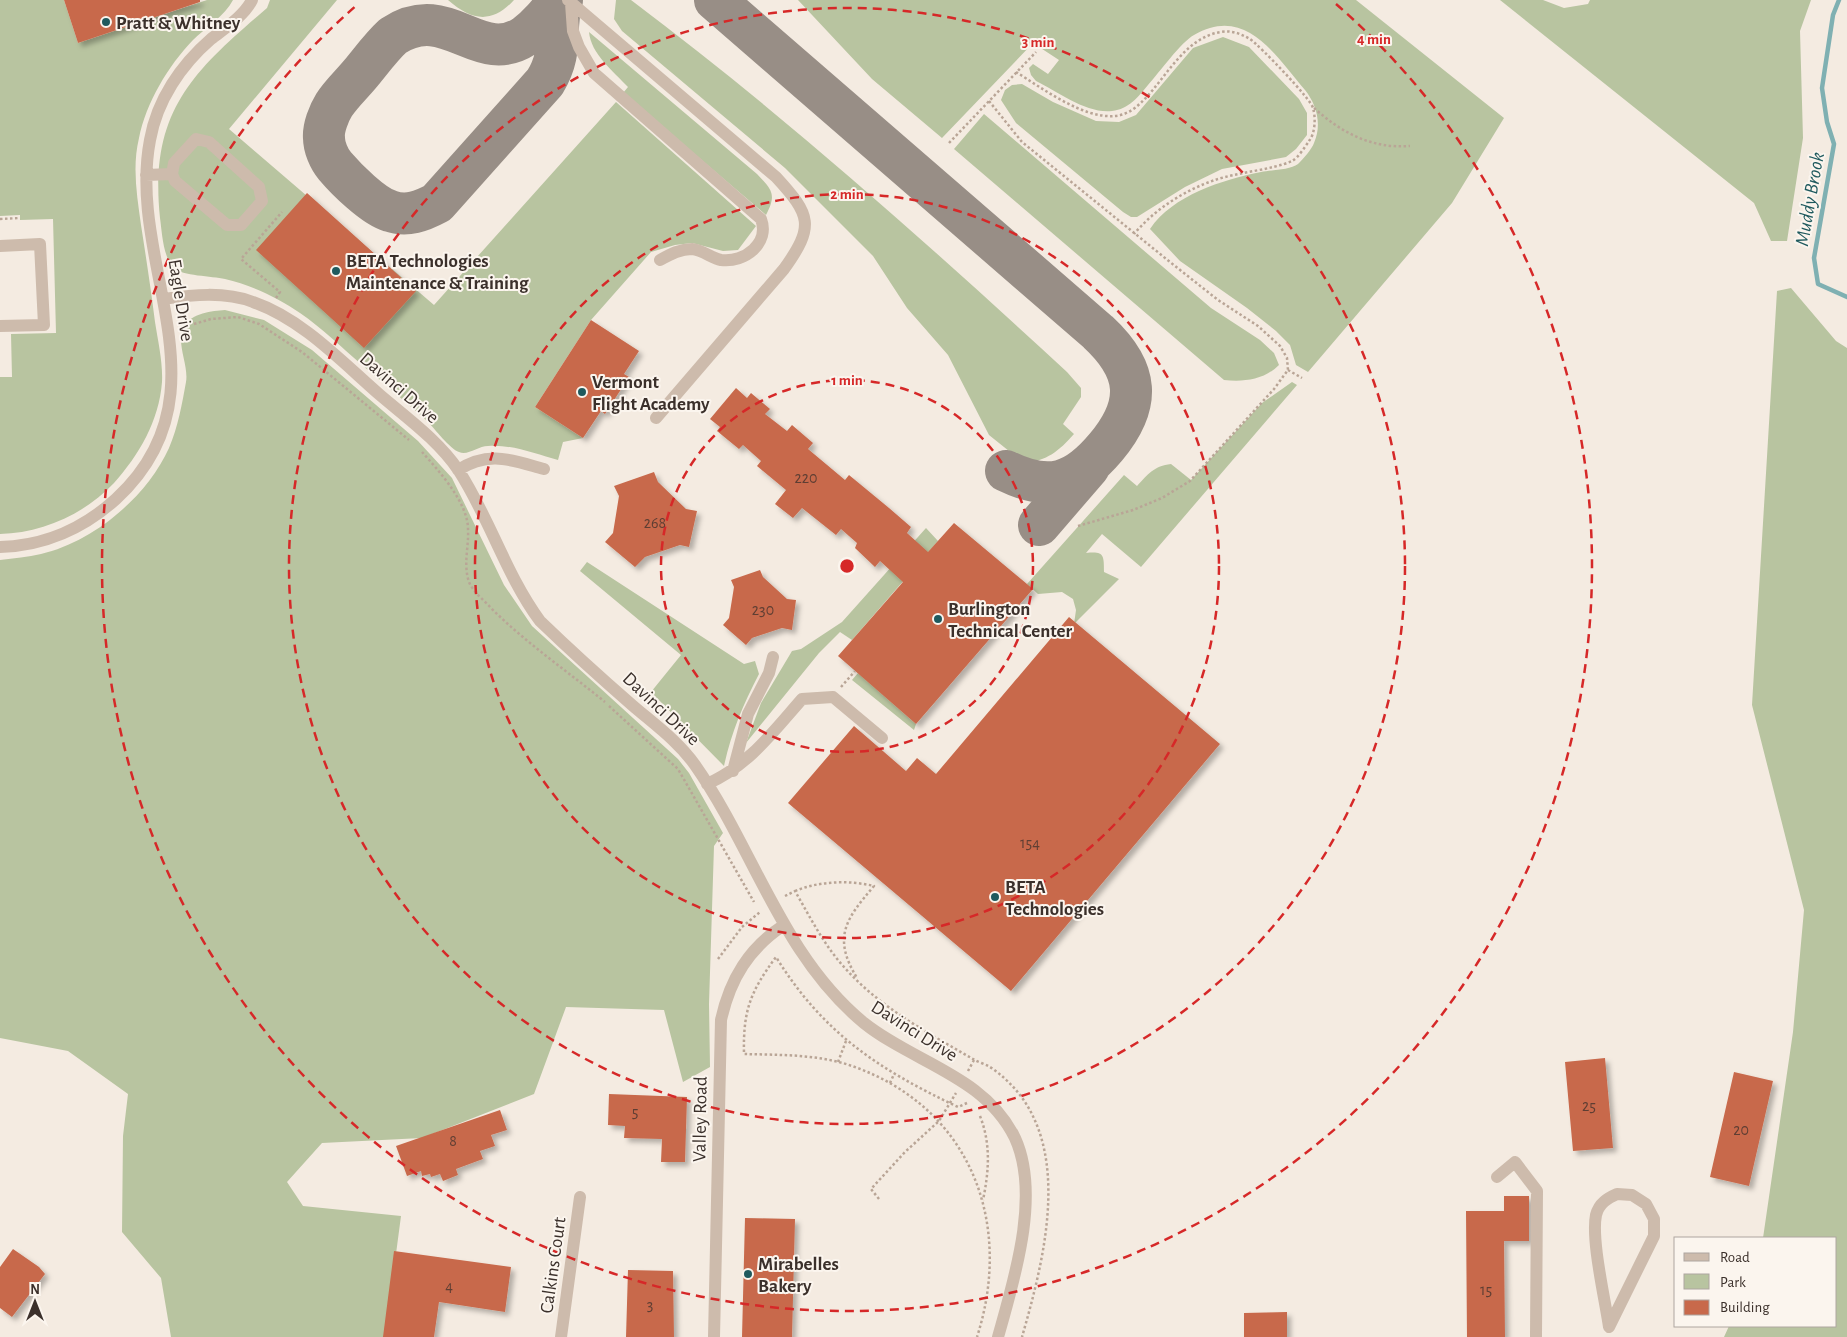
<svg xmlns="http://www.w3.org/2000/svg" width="1847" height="1337" font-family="'Alegreya Sans',sans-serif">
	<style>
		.green { fill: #b8c4a0 }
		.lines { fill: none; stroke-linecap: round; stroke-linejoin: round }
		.stream { stroke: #7fb0b2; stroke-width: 4.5 }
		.taxiway { stroke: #988e86; stroke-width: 42 }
		.building { fill: #c8694b; filter: url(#shadow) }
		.path { stroke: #b9a596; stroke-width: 2.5; stroke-dasharray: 2.5 2.5; stroke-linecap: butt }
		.minor { stroke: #cdbbac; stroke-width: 12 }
		.ring { fill: none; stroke: #d62828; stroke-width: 2.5; stroke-dasharray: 9 6 }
		.poi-dot { fill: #1f5a5e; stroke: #fbf5ee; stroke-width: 2 }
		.labels { text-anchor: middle; stroke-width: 4; stroke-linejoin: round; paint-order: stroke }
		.number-label { font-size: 16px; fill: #5e3e33 }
		.poi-label { font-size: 19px; font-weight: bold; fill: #3b302b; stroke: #fbf5ee; text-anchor: start }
		.street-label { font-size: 19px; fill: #3b302b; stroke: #fbf5ee }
		.water-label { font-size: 20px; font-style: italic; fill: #1f5a5e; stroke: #fbf5ee }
		.centre { fill: #d62828; stroke: #fbf5ee; stroke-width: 2.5 }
		.ring-label { font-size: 15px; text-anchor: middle; font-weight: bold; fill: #d62828; stroke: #fbf5ee; stroke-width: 4; stroke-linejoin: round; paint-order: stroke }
	</style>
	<defs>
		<filter id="shadow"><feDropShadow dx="4" dy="4" stdDeviation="2.5" flood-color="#0004"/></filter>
	</defs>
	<rect width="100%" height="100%" fill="#f4ebe1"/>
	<path class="green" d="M0 0H64L78 43 207 0H233C225 16 205 28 193 40 168 66 146 103 139 138 132 167 137 196 141 225 146 257 151 290 155 322 158 341 163 363 162 382 159 421 139 455 114 483 85 514 42 533 0 534V377H12L11 334 56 333 53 219 20 220V215L0 216Z
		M270 0H337L229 129 434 305 616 102 756 226 738 250 723 251 692 243 675 245 651 252 591 320 535 407 583 438 563 442 558 460C536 454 511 444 488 446 478 446 468 456 459 452 450 449 435 429 427 421 405 401 383 383 361 364 341 347 322 328 300 313 278 298 251 285 225 279 212 276 182 276 174 268 163 258 162 232 160 218 149 112 192 72 267 8Z
		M448 0H514C492 24 472 21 448 0Z
		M616 0H631C784 115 926 242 1067 372L1081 388V397L1063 424 1074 434C1059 451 1047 461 1024 463L989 435 948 355 907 308 873 256 785 168 622 31 614 19Z
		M798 0H1356L1504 118 1452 203 1308 372 1296 365 1290 345 1276 331 1247 308 1180 261 1150 229C1173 195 1222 180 1261 172 1271 170 1290 170 1298 164 1303 159 1312 149 1314 143 1322 125 1317 105 1305 90 1275 55 1246 5 1194 35 1181 42 1159 73 1148 85 1138 97 1129 109 1112 111 1087 114 1058 92 1036 81L1031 75 1029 68 1033 64 1048 74 1059 60 1033 43 942 138 872 79Z
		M1500 0H1543L1564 8 1588 4 1590 0H1811L1800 31 1803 138 1787 241H1771L1754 203Z
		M589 32 757 174C772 190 777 194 766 215L623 93 628 87C613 71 591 54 589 32Z
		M1223 37 1249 47 1299 99 1307 113V135L1296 149 1286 157 1222 169 1185 187 1137 217H1131L1123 212 1016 123 1001 100 1005 90 1012 85 1022 84 1053 102 1096 121 1119 122 1136 115 1193 48Z
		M984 114 1211 308 1260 340 1274 353 1279 365C1264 380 1244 382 1224 380L954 149Z
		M1791 288 1836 341 1847 348V1337H1724L1729 1326H1836V1238H1763L1793 1032 1804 910 1752 705 1777 291Z
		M225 310 264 320 312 350 418 441 452 478 504 585 532 626 678 759 689 773 723 833 714 846 709 1004 710 1067 683 1082 664 1010 566 1007 534 1094 422 1138 322 1143 287 1182 303 1206 401 1216 385 1337H171L161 1278 122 1232 123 1136 128 1094 68 1051 0 1038V560C14 558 28 557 41 554 93 542 147 497 169 448 178 427 182 404 186 382 189 365 175 342 184 326 192 313 212 311 225 310Z
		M1292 382 1297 385 1141 567 1102 534 1086 553C1104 551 1104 555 1104 572L1119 579 1074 624 1076 610 1073 599 1062 592 1038 594 1027 584 1124 475 1137 486C1148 474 1154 466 1171 464L1191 480 1262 403Z
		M926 528 938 541 852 640 840 632 819 653 746 743 761 703 792 651 801 649 842 622Z
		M587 562 744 664 755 661 759 674C743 705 731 733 724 766L651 692 681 655 580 571Z
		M858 673 916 724 914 730 852 680Z"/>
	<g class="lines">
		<path class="stream" d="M1839 0 1833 15 1822 88 1827 122 1834 144 1814 258 1818 284 1847 297"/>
		<path class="taxiway" d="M559 0C549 13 539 26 525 36 478 67 448 0 393 36 381 47 371 61 361 73 352 84 341 94 334 105 329 113 323 128 324 138 324 147 329 159 335 166 346 179 373 206 390 211 407 217 422 211 437 203L545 82C564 51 553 33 562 0
			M715 0 1098 332C1139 370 1142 404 1106 447 1075 484 1049 492 1006 471
			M1039 525 1089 467"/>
	</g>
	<path class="building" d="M64 0H200V2L78 43Z
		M307 193 416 291 364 348 256 250Z
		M591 320 639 351 624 374 629 377 605 414 601 411 583 438 535 407Z
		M736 388 747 398 751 393 770 409 765 414 787 431 792 425 813 443 808 449 845 480 849 475 889 508 911 527 907 533 928 552 954 523 1033 589 916 724 838 656 903 582 880 561 875 567 855 548 857 543 841 529 836 535 802 508 793 518 775 504 786 490 757 466 761 461 743 445 739 449 717 431 720 427 710 419Z
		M654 472 658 482 686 509 697 511 689 547 680 545 645 557 635 567 605 542 613 533 619 496 614 486Z
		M760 570 763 577 787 599 796 600 792 630 782 628 752 638 746 645 723 625 729 618 734 587 731 580Z
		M1069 617 1220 744 1011 991 788 803 854 726 906 771 917 758 936 774Z
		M1605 1058 1613 1148 1573 1151 1565 1062Z
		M1734 1072 1773 1081 1749 1186 1710 1177Z
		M609 1094 687 1097 685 1162H661L662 1139 624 1138 625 1126 608 1125Z
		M500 1110 507 1130 491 1135 495 1146 480 1151 483 1159 456 1169 458 1175 443 1181 440 1174 431 1177 430 1174 422 1176 421 1171 407 1176 396 1146Z
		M1504 1196H1529V1241H1504L1505 1337H1467L1466 1211H1504Z
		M745 1218 795 1219 792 1337H742Z
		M13 1249 39 1267 45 1274 12 1317 0 1308V1267Z
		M394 1251 511 1267 505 1312 439 1302 434 1337H383Z
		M628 1270 673 1271 674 1337H626Z
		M1287 1312V1337H1244V1313Z"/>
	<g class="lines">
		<path class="path" d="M1016 72C1042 88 1083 119 1115 116 1154 113 1172 39 1221 32 1232 30 1241 34 1250 39 1260 46 1311 99 1313 108 1316 118 1315 134 1309 141 1305 147 1298 158 1292 161 1272 170 1238 172 1215 180 1185 190 1155 209 1134 234
			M989 101 1022 142 1170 262 1218 300 1258 326 1280 346 1287 358 1288 370 1274 389 1190 481 1162 498 1133 510 1078 526
			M1314 108C1342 133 1372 149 1410 146
			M949 143 1036 52
			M0 219 20 218
			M276 298 280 292 241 259 282 212
			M194 324 211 319 238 317 259 324 302 352 409 440
			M1288 370 1302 378
			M422 452C439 471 468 503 468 529 469 547 463 564 469 582 473 592 484 600 491 608 526 643 567 671 605 702
			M841 687 855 671
			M609 706 678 769 754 902
			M795 891C819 881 849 880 874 886 846 919 832 937 857 978
			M785 896 795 891C810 917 824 945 844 967 879 1007 928 1033 973 1059 978 1062 985 1064 990 1067 1079 1127 1046 1253 1022 1337
			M718 959 742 927 760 912
			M838 1062 846 1041
			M968 1071 974 1060
			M890 1083 894 1074
			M967 1103 958 1107C878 1069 823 1033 776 957 750 992 743 1011 744 1054 779 1055 818 1054 852 1066 970 1107 1014 1222 977 1337
			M980 1116C991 1144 989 1171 983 1200
			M879 1199 871 1189 905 1152 939 1121 956 1093"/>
		<path class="minor" d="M568 0 776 177C811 215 815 226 784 269L656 418
			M571 3 573 31 579 47 594 73 761 219C770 243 745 263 721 260 711 258 703 250 692 249 680 249 671 254 660 260
			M146 175 172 174 175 181 227 225H241L262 201 259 187 209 142 196 139 174 163 172 174
			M0 246 40 244 44 325 0 326
			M163 299C192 295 224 291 253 302 302 319 341 361 380 395 407 418 439 441 459 471 490 519 506 575 540 621 570 650 601 678 632 705 654 724 678 741 695 765 754 849 782 956 864 1023 914 1063 985 1076 1015 1138 1041 1195 1014 1280 998 1337
			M458 470C489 450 511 460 544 469
			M0 547C44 546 84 528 116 499 232 392 126 265 150 140 157 100 181 65 211 39 225 28 244 16 252 0
			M733 771 748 714 769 673 773 657
			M707 784C748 766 773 732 802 699L833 697 882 738
			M1497 1177 1515 1162 1537 1191 1536 1337
			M1617 1194 1632 1195 1646 1204 1654 1219V1236L1609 1327C1605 1299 1591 1240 1596 1215 1599 1203 1608 1198 1617 1194Z
			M561 1337 580 1197
			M714 1337 721 1020C730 979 749 948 784 925"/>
	</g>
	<g class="ring">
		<circle cx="847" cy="566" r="186"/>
		<circle cx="847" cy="566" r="372"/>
		<circle cx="847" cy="566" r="558"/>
		<path d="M1336 4A745 745 0 1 1 358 4"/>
	</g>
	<g class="poi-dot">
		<circle cx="106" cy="22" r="5"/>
		<circle cx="336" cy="271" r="5"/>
		<circle cx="582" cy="392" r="5"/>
		<circle cx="938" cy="619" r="5"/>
		<circle cx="995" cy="897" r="5"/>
		<circle cx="748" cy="1274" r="5"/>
	</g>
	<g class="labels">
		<g class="number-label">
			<text x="806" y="483">220</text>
			<text x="655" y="528">268</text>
			<text x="763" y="615">230</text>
			<text x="1030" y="848">154</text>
			<text x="1589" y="1111">25</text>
			<text x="635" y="1117">5</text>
			<text x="1741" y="1135">20</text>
			<text x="453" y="1146">8</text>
			<text x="449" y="1291">4</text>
			<text x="1486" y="1295">15</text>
			<text x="650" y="1310">3</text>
		</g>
		<g class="poi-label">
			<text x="116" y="29">Pratt &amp; Whitney</text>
			<text x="346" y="267">BETA Technologies<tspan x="346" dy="22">Maintenance &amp; Training</tspan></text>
			<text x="592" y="388">Vermont<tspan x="592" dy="22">Flight Academy</tspan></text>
			<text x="948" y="615">Burlington<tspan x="948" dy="22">Technical Center</tspan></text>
			<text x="1005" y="893">BETA<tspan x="1005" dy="22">Technologies</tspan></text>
			<text x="758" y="1270">Mirabelles<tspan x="758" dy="22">Bakery</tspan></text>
		</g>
		<g class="street-label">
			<text transform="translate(182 300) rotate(81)" y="7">Eagle Drive</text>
			<text transform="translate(400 387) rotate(41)" y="7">Davinci Drive</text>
			<text transform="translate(662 708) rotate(43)" y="7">Davinci Drive</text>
			<text transform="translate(915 1030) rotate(32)" y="7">Davinci Drive</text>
			<text transform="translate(699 1119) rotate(-89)" y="7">Valley Road</text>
			<text transform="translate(552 1265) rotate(-82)" y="7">Calkins Court</text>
		</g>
		<g class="water-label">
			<text transform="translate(1809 199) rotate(-80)" y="7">Muddy Brook</text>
		</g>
	</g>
	<circle cx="847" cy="566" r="8" class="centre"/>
	<g class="ring-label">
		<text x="1374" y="44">4 min</text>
		<text x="1038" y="47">3 min</text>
		<text x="847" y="199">2 min</text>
		<text x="847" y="385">1 min</text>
	</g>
	<rect x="1674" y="1237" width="162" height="90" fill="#fbf5ee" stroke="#aea6a0"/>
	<rect x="1684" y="1253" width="25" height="8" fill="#cdbbac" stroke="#aea6a0"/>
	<text x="1720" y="1262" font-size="15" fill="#3b302b">Road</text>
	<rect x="1684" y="1274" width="25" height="15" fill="#b8c4a0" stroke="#aea6a0"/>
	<text x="1720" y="1287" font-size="15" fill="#3b302b">Park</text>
	<rect x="1684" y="1300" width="25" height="15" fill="#c8694b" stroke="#aea6a0"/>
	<text x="1720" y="1312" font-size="15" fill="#3b302b">Building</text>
	<g transform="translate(35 1302)" stroke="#fbf5ee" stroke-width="4" paint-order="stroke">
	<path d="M0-4L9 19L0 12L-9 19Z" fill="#3b302b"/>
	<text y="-8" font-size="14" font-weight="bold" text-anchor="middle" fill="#3b302b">N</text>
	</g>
</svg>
